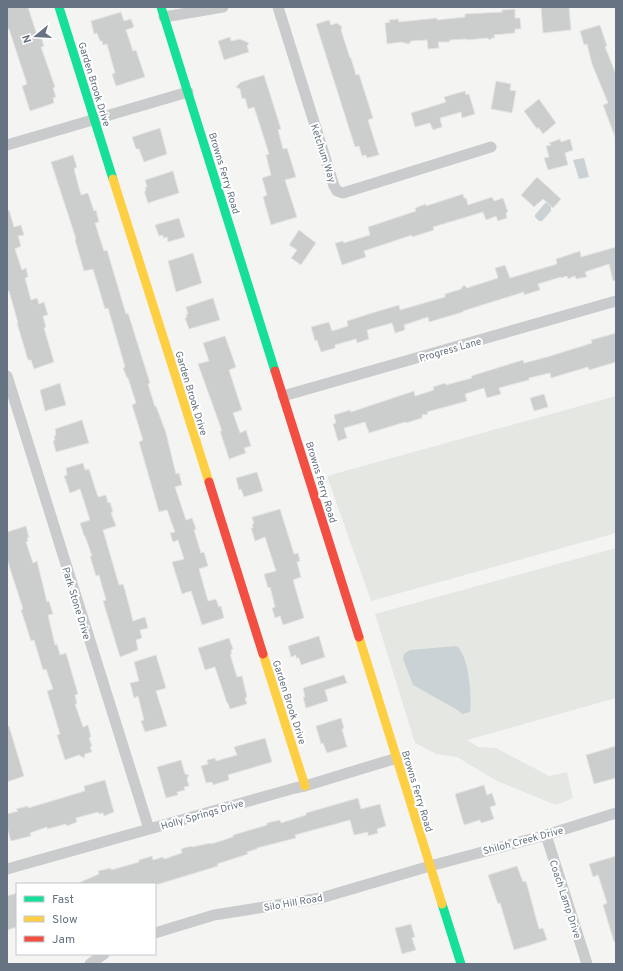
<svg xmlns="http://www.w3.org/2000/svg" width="623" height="971" font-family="Overpass,sans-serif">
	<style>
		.green { fill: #e4e7e2 }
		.water { fill: #cbd2d5 }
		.building { fill: #cccece; stroke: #e4e4e3 }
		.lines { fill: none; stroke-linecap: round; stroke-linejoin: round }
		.street { stroke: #cacbcd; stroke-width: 11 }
		.fast { stroke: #16e098; stroke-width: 9 }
		.slow { stroke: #ffcf43; stroke-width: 9 }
		.jam { stroke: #f24e42; stroke-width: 9 }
		.labels { text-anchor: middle; stroke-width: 4; stroke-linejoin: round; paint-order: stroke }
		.street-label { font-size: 10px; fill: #667382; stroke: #fff }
	</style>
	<rect width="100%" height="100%" fill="#f4f5f3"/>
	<path class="green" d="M616 396V533L371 601 327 476Z
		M616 548V698L467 740 478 747 496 748 549 776 567 772 573 798 556 805 497 781 457 757 436 754 415 743 375 614Z"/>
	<path class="water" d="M584 158 589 177 579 179 573 160Z
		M545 203H549L551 206V211L542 221H539L535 217V215Z
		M457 646C469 657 472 696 470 712L462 714 456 709 413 685 403 659 404 654 410 650Z"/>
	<path class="building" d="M7 7H28L37 35 40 34 44 46 41 47 55 87 53 88 56 97 53 98 54 103 30 111 22 86 27 84 9 29H7Z
		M541 7H569L571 30 543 33Z
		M515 9V18H520L521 29H515V33L494 35 495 38H492L490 40 487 38 467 40V39L450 40 449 42H438L439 48 428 49 427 40 411 41 409 44 401 42 387 44 385 23 390 22 389 20 398 19 399 22 437 18V20L465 17V14L502 12V10Z
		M121 12 124 21 131 19 134 27 126 30 133 51 136 50 145 77 116 86 112 74 115 73 107 44 103 45 102 41H100L97 33 94 34 91 21Z
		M329 20 331 25 337 23 342 27 341 30 350 58H351L356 75 359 74 373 118 368 120 379 155 367 158 366 155 362 156 359 146 355 147 316 24Z
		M600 25 607 46 605 47 616 74 615 137 603 105 608 103 592 64 587 44 584 45 580 31Z
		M230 37 231 41 240 39 249 43 247 46 249 52 224 60 218 41Z
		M264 75 281 129 278 130 283 149 287 148 296 177 285 180 297 217 271 225 263 197 267 195 262 178 271 175 266 155 269 154 254 107 248 109 245 98 242 99 240 89 236 87 241 82Z
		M496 81 511 84 510 90 516 91 512 113 491 109Z
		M465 91 466 95 469 94 475 114 462 118 461 112 440 118 442 127 433 130 430 123 415 127 411 113 446 102 444 97Z
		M539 99 556 123 543 134 538 127 537 129 524 111Z
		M160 128 167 154 144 162 139 149H136L132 137Z
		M560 139 561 142 570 139 573 150 565 153 568 165 548 170 544 158 549 157 546 146 551 145 549 143Z
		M73 155 77 167 74 169 81 195 88 193 94 211 96 210 99 222 95 223 104 251 107 250 126 314 128 313 150 383 148 384 155 407 156 406 166 433 176 474 179 473 182 485 175 487 186 520 192 518 196 529 194 530 201 553 204 552 208 566 199 569 208 601 216 599 219 607 221 606 224 618 202 625 191 591 182 594 172 562 184 559 178 540 173 542 170 533 175 532 167 510 159 512 139 442 143 440 132 405 136 403 128 378H127L123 368 125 367 108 308 105 309 93 269 84 271 75 240 76 239 51 162Z
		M173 171 179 193 148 203 144 191H146L145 187H147L145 180Z
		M537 177 561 199 553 208 543 199 534 207 521 195Z
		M463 194 464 198H466L468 205 492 197 494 201 503 198 508 212 506 213 507 218 498 221 496 216 486 220 483 212 433 227 434 230 412 237V235L364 251 366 257 342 265 335 243 343 241 344 243 370 235 368 227 416 211 415 208 426 204V206Z
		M7 210H9L14 227 21 225 24 235 18 236 21 246 15 249 22 270 26 268 28 277 25 278 31 300 37 298 39 304 44 302 48 315 43 316 46 327 44 328 54 362 34 369 31 360H28L17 323H18L9 291 7 292Z
		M179 218 185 237 168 242 167 237 163 238V235L159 236 155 225Z
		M299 230 316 243 301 265 291 258 297 250 289 245Z
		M616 247V280L613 281 609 264 585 272 587 277 576 279 575 276 568 279 567 276 561 278V277L538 284 540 290 524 295V292L463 311V312L429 322 428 317 404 325 405 330 395 333 392 323 367 330 369 339 357 343 356 339 335 345V348L321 352 317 340 315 341 311 327 329 322 332 331 348 326 347 321 372 313 399 305 400 310 445 297V294L461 289 464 285 467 288 498 278 495 268 505 265 510 278 557 264 556 259 580 251 581 257Z
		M193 253 202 283 176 292 168 261Z
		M213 298 220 320 189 329 185 318 187 317 186 314H188L186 307Z
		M616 333V362L589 370 588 367 551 378 550 373 529 378V380L499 388 501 394 487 398 484 388 465 394 467 401 427 412 428 414 422 415V418L406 423 405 422 369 433 365 422 344 428 347 438 338 441 333 424 336 423 334 415 350 410 351 412 414 391 415 396 434 390 433 387 445 383 446 385 472 378 471 376 523 360 524 363 547 357 592 343 591 340Z
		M225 336 236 367 229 370 242 410 233 413 240 433 246 430 251 446 244 448 246 453 229 459 220 431H222L198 364 209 361 203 343Z
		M60 383 66 405 45 411 40 390Z
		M544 394 548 407 534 411 530 398Z
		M82 420 89 443 56 452 53 441 55 440 54 436 56 435 55 429Z
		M83 463 85 470 89 469 98 497 106 495 108 503 110 502 113 512 111 513 116 526 103 530 119 585 123 584 125 590 133 621 145 617 148 628 140 630 142 638 136 640 138 650 120 657 103 601 106 600 99 575 96 576 90 556H92L85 536H84L80 523 90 520 80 489 70 493 64 476 67 475 66 468Z
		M257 472 263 491 244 497 241 489 239 490 236 478Z
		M280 509 294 554 298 553 300 561 297 562 301 577 293 580 304 618 283 625 280 616 275 618 272 608 275 607 270 587 268 588 264 574 276 571 265 537 255 541 251 528H253L252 524H254L252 517Z
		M26 526 29 538H27L28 541 26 542 33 563 37 561 47 602 49 601 53 614 48 615 55 645 57 644 60 655 66 653 78 694 75 695 77 704H75L83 727 88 725 91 737 89 738 92 746 90 747 92 752 85 754 84 758 79 755 65 760 57 735 60 734 47 691 53 689 46 669 43 670 34 640 31 641 21 610 23 609 7 559V532Z
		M319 636 325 657 301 665 299 658H296V655L291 657 288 646Z
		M229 638 233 649 231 650 232 654H230L237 677 242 676 247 697 245 698 247 704 230 709 228 703H227L215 667 205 670 198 648Z
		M156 655 166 688 156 691 167 726 145 732 141 721 144 720 138 696 134 698 130 683 139 681 134 662Z
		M344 675 347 683 325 690 328 701 306 708 303 697H305L303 688Z
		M341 718 344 728 342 729 347 747 327 753 323 743 321 744 316 726Z
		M7 726H9L24 776 7 782Z
		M265 738 272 762 228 775 229 780 213 785 212 782 206 783 201 766 208 764 207 760 215 758 216 761 237 755 234 747Z
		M616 746V778L594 784 586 755Z
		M181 760 185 774 189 775 187 779 189 786 184 787 185 790 177 792 178 795 166 798 157 767Z
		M105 780 114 812 104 816 103 813 99 814 98 812 76 818 77 822 67 826 66 824 47 829V827L30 833 31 836 11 841 7 828V814L18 811 16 809 28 806V808L85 791 84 786Z
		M484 785 487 795 492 793 496 805 490 807 494 819 481 823 480 820 464 825 455 794Z
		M358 798 361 809 380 804 386 826 377 829 378 833 368 836V832L354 835 350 820 295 835 296 838 257 848V849L247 852 248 854 217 864 218 866 159 884H76L99 874 98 871 111 868V870L139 862V860L152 856 153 860 163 857 164 859 182 853 181 849 191 846 192 847 211 843V844L233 837V835L267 825V823L280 820 281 823 306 815V813Z
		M616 856V941L614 942 603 905 607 903 598 875 593 877 589 864Z
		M517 866 523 882 526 881 539 929 543 928 547 940 514 950 500 903 498 904 488 875Z
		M17 893V927L7 930V896Z
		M411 924 415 937 412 938 416 950 402 954 395 928Z"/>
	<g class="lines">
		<path class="street" d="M278 7 334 186 337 191 343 193 491 147
			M164 17 223 7
			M7 145 188 92
			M7 376 149 829
			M283 396 616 301
			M546 835 587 964
			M7 869 295 788 305 786 397 758
			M155 933 214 915 321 898 430 866 546 835 616 813
			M90 964 104 954"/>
		<path class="fast" d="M59 7 113 179
			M161 7 275 371
			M442 904 461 964"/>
		<path class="slow" d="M113 179 209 482
			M359 637 442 904
			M263 654 305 786"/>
		<path class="jam" d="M275 371 359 637
			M209 482 263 654"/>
	</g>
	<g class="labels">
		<g class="street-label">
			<text transform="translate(95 84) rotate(73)" y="4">Garden Brook Drive</text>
			<text transform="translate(324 153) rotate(72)" y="4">Ketchum Way</text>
			<text transform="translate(225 173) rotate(73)" y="4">Browns Ferry Road</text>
			<text transform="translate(450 349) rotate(-16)" y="4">Progress Lane</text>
			<text transform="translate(192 393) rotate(73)" y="4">Garden Brook Drive</text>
			<text transform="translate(322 482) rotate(73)" y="4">Browns Ferry Road</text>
			<text transform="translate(77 603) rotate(73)" y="4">Park Stone Drive</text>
			<text transform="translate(290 702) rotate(72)" y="4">Garden Brook Drive</text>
			<text transform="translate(418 791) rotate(73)" y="4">Browns Ferry Road</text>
			<text transform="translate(202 814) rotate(-16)" y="4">Holly Springs Drive</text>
			<text transform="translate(523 840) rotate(-15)" y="4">Shiloh Creek Drive</text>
			<text transform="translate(566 899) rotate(72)" y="4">Coach Lamp Drive</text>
			<text transform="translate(293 902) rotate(-10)" y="4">Silo Hill Road</text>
		</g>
	</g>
	<rect width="623" height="971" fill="none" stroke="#667382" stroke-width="16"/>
	<rect x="16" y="883" width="140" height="72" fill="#ffffff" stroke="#c2c7cd"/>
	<rect x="24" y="896" width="20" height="6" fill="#16e098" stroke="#c2c7cd"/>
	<text x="52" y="903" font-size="12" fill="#667382">Fast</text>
	<rect x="24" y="916" width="20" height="6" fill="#ffcf43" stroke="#c2c7cd"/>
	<text x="52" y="923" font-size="12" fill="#667382">Slow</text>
	<rect x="24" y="936" width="20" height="6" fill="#f24e42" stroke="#c2c7cd"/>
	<text x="52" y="943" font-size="12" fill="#667382">Jam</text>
	<g transform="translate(36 36) rotate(252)" stroke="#ffffff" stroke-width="3" paint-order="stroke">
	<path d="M0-3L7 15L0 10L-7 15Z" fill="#667382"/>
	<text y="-6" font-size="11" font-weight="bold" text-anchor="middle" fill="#667382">N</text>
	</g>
</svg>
